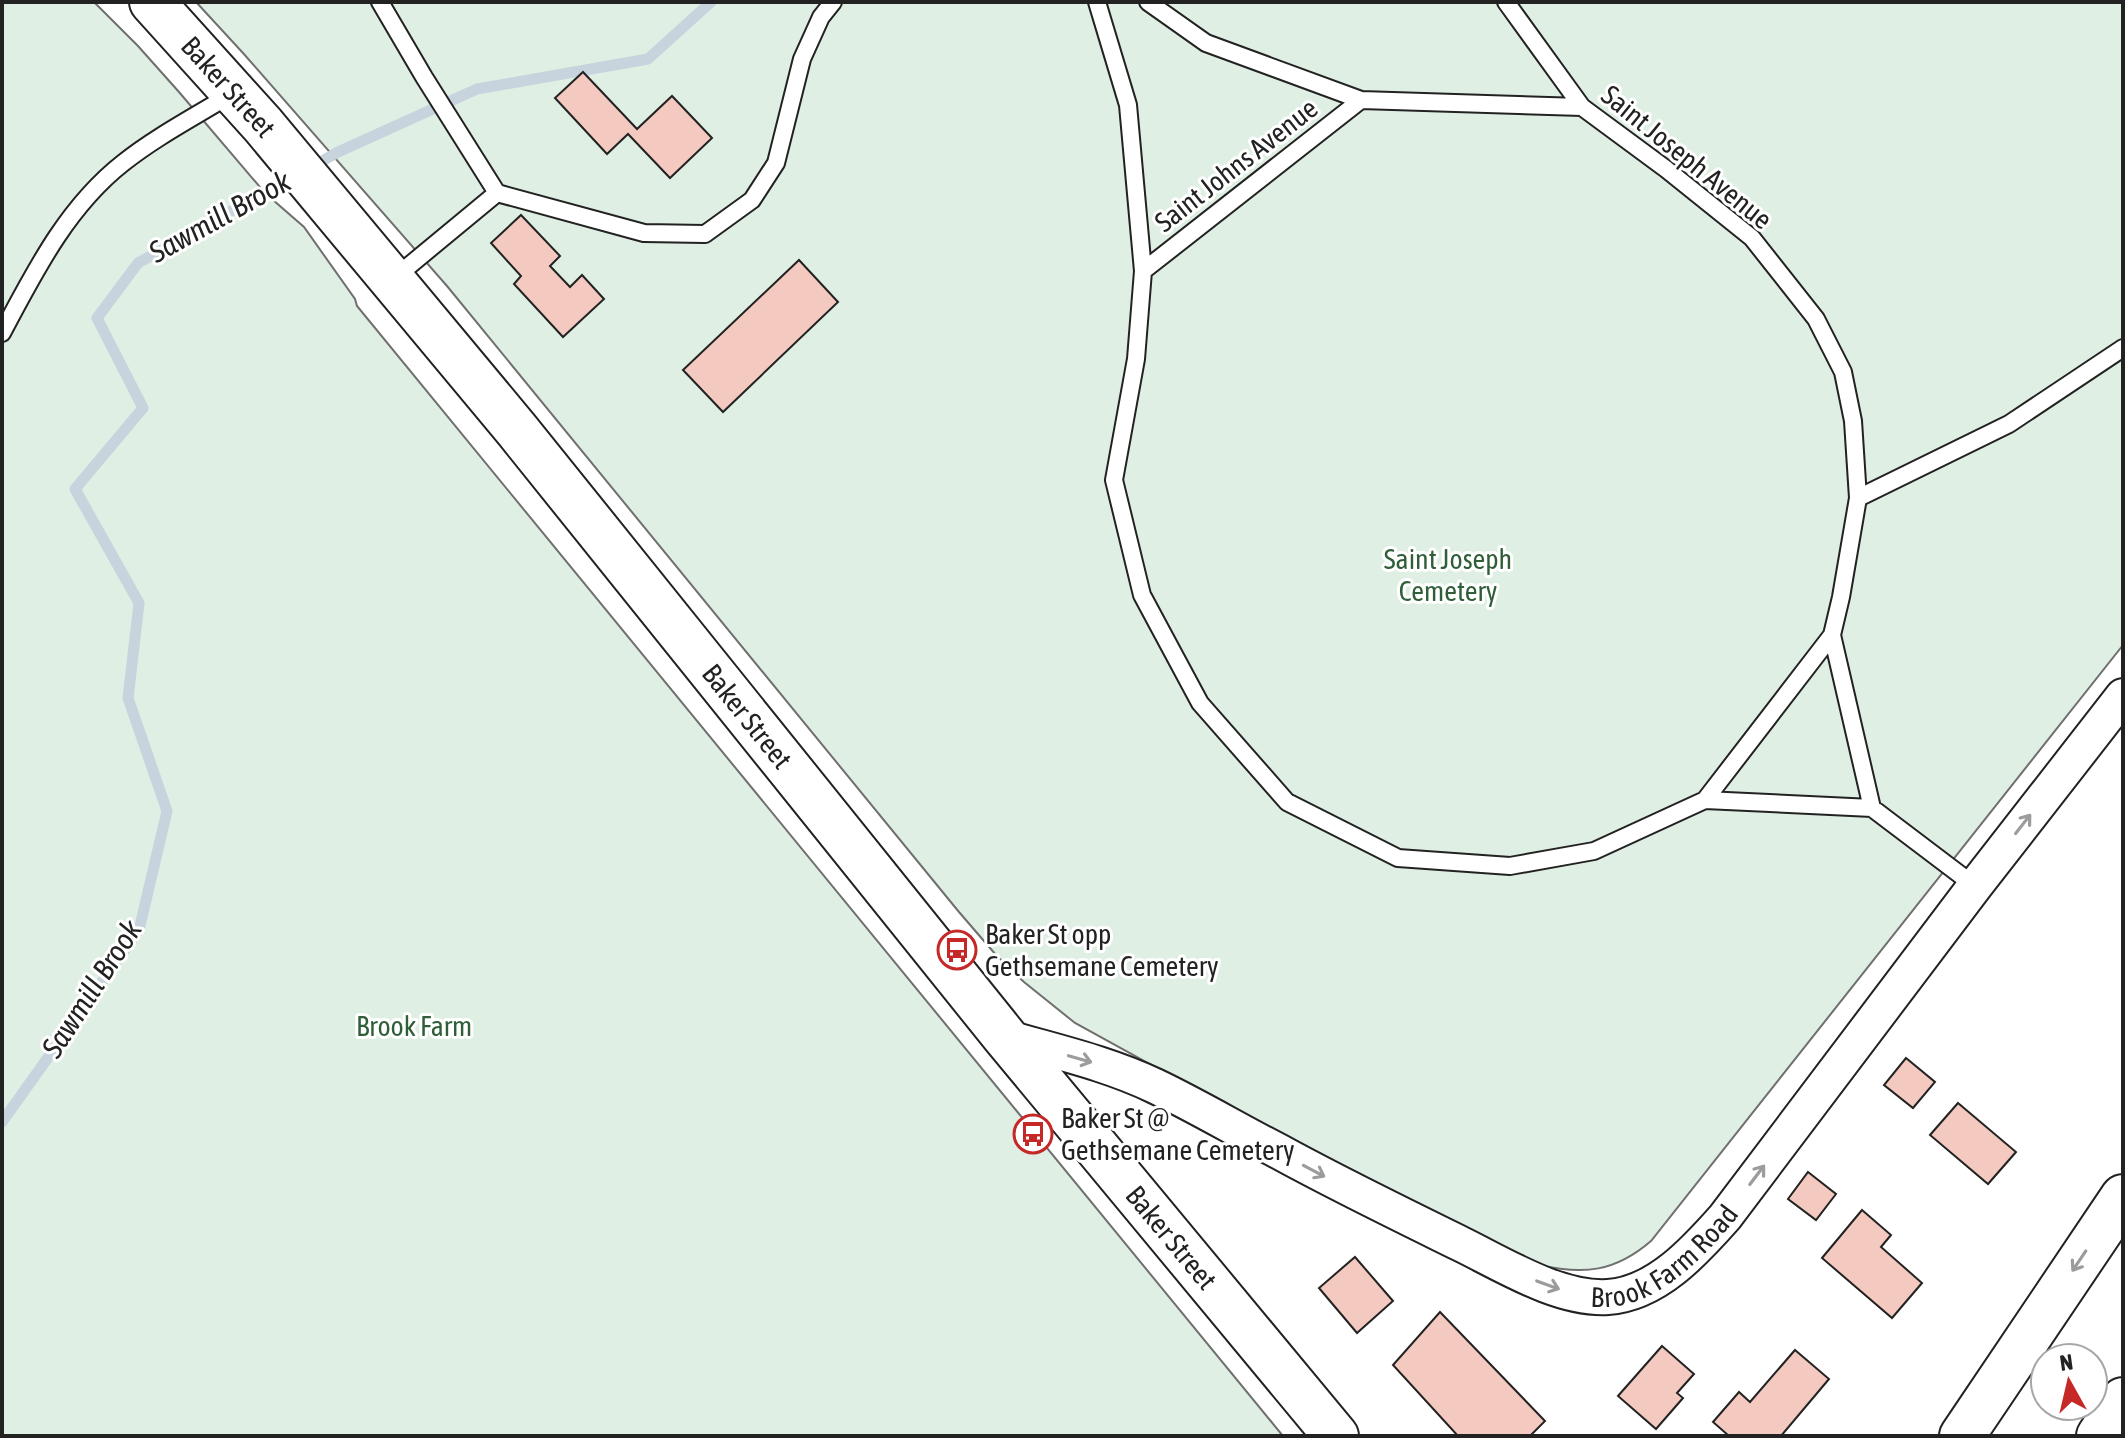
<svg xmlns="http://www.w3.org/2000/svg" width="2125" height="1438" font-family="'Asap Condensed',sans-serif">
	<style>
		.green { fill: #e0efe3; stroke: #6f6f6f; stroke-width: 2 }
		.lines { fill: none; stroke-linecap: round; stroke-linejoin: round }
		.stream { stroke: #c7d3dd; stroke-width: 11 }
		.building { fill: #f3c9c0; stroke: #222; stroke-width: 2 }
		.lane-casing { stroke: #222; stroke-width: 20 }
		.street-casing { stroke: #222; stroke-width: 38 }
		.secondary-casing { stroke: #222; stroke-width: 48 }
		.highway-casing { stroke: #222; stroke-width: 48 }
		.lane { stroke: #fff; stroke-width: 16 }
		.street { stroke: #fff; stroke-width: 34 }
		.secondary { stroke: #fff; stroke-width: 44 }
		.highway { stroke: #fff; stroke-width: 44 }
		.oneway { stroke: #9c9c9c }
		.labels { text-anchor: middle; stroke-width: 6; stroke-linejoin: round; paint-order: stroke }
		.street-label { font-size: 28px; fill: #222; stroke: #fff }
		.park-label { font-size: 28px; fill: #2f5e38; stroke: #fff }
		.poi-label { font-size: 28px; fill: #222; stroke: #fff; text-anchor: start }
		.water-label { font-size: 30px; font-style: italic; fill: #222; stroke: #fff }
	</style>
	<rect width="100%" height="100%" fill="#fff"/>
	<path class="green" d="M2 2H94L138 46 179 92 265 193 304 227 355 299 357 306 1283 1436H2Z
		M196 2H2123V645L1651 1241C1615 1272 1584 1275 1539 1265L1304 1149 1075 1023 1024 982 996 955 959 912 447 286 243 53Z"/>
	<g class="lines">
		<path class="stream" d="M310 168 338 152 477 89 648 59 711 2
			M2 1122 139 930 167 811 128 698 139 603 75 489 143 408 97 318 138 263 294 176"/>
	</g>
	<path class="building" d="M583 72 637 129 672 96 712 138 670 178 628 134 607 154 555 98Z
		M521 215 560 256 550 266 570 287 582 275 604 299 563 337 514 284 521 276 491 243Z
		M799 260 838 302 723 412 683 370Z
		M1906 1058 1935 1082 1913 1108 1884 1085Z
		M1958 1103 2016 1152 1988 1184 1930 1135Z
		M1808 1172 1836 1194 1816 1220 1788 1199Z
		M1862 1210 1891 1235 1881 1247 1922 1283 1892 1318 1822 1258Z
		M1355 1257 1393 1301 1357 1333 1319 1288Z
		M1440 1312 1545 1421 1530 1436H1458L1393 1365Z
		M1662 1346 1694 1374 1677 1393 1683 1398 1656 1429 1618 1396Z
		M1795 1350 1829 1379 1781 1436H1729L1713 1422 1739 1392 1750 1402Z"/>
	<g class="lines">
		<defs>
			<path id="lane" d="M380 2 424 77 497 193 644 233 705 234 752 200 776 163 802 59 821 17 833 2
				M1097 2 1128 105 1143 271 1136 359 1114 480 1142 595 1200 703 1287 802 1398 858 1510 866 1594 851 1705 800 1832 635 1841 597 1858 498 1853 421 1843 372 1816 319 1752 238 1666 169 1582 107 1506 2
				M1148 2 1206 43 1361 100
				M1143 271 1361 100 1582 107
				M393 279 497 193
				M2 333C35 271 67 207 123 163 157 136 196 116 233 93
				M1858 498 2009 424 2123 348
				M1832 635 1872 808 1975 886
				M1705 800 1872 808"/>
			<g id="street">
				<path id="s1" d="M1005 1037C1056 1052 1107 1063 1155 1086 1197 1106 1237 1130 1278 1151 1338 1184 1400 1214 1461 1244 1504 1265 1559 1300 1608 1297 1656 1294 1695 1251 1725 1217L1975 886 2123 696"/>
			</g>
			<g id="secondary">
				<path id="s2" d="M152 2 263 125 517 430 1005 1037 1336 1436"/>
			</g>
			<path id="highway" d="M1962 1436 2123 1197
				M2099 1436 2123 1400"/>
		</defs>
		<use href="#lane" class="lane-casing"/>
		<use href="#street" class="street-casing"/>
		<use href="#secondary" class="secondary-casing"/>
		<use href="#highway" class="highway-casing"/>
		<use href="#lane" class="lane"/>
		<use href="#street" class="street"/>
		<use href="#secondary" class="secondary"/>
		<use href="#highway" class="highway"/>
	</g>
	<defs><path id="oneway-shaft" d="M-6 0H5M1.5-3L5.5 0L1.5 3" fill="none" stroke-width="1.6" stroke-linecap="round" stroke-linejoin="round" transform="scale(2)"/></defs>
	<g class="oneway">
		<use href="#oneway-shaft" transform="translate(2023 824) rotate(-52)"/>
		<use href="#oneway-shaft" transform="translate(1080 1059) rotate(16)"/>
		<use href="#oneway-shaft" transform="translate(1314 1171) rotate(28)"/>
		<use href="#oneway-shaft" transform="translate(1757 1175) rotate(-53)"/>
		<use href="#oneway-shaft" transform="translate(2079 1261) rotate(124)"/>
		<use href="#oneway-shaft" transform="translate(1548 1285) rotate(20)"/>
	</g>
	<defs>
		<symbol id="bus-ring" viewBox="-11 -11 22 22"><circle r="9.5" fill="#fff" stroke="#c62828" stroke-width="1.5"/><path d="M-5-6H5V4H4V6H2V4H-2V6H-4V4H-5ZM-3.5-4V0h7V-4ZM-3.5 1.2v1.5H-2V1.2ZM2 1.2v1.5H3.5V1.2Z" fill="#c62828"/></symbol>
	</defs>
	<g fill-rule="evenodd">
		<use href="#bus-ring" x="935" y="928" width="44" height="44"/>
		<use href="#bus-ring" x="1011" y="1112" width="44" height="44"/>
	</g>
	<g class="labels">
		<g class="street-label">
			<text dy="10" stroke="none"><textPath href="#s2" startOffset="114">Baker Street</textPath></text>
			<text transform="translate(1687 157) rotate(39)" y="10">Saint Joseph Avenue</text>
			<text transform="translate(1236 165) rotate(-38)" y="10">Saint Johns Avenue</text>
			<text dy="10" stroke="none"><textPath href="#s2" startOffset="930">Baker Street</textPath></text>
			<text dy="10" stroke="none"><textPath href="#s2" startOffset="1602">Baker Street</textPath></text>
			<text dy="10" stroke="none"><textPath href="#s1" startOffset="730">Brook Farm Road</textPath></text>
		</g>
		<g class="park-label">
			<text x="1448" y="569">Saint Joseph<tspan x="1448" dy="32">Cemetery</tspan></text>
			<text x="414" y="1036">Brook Farm</text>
		</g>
		<g class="poi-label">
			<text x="985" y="944">Baker St opp<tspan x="985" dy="32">Gethsemane Cemetery</tspan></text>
			<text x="1061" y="1128">Baker St @<tspan x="1061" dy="32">Gethsemane Cemetery</tspan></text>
		</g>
		<g class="water-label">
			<text transform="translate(220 217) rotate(-29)" y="10">Sawmill Brook</text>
			<text transform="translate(92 989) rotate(-57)" y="10">Sawmill Brook</text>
		</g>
	</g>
	<rect width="2125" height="1438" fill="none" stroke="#222222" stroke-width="8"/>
	<g transform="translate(2069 1382) rotate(352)"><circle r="38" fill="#ffffff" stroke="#a7a7a7" stroke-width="2"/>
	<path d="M0-6L14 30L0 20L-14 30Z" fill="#c62828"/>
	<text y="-12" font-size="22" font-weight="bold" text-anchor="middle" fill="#222222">N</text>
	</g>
</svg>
